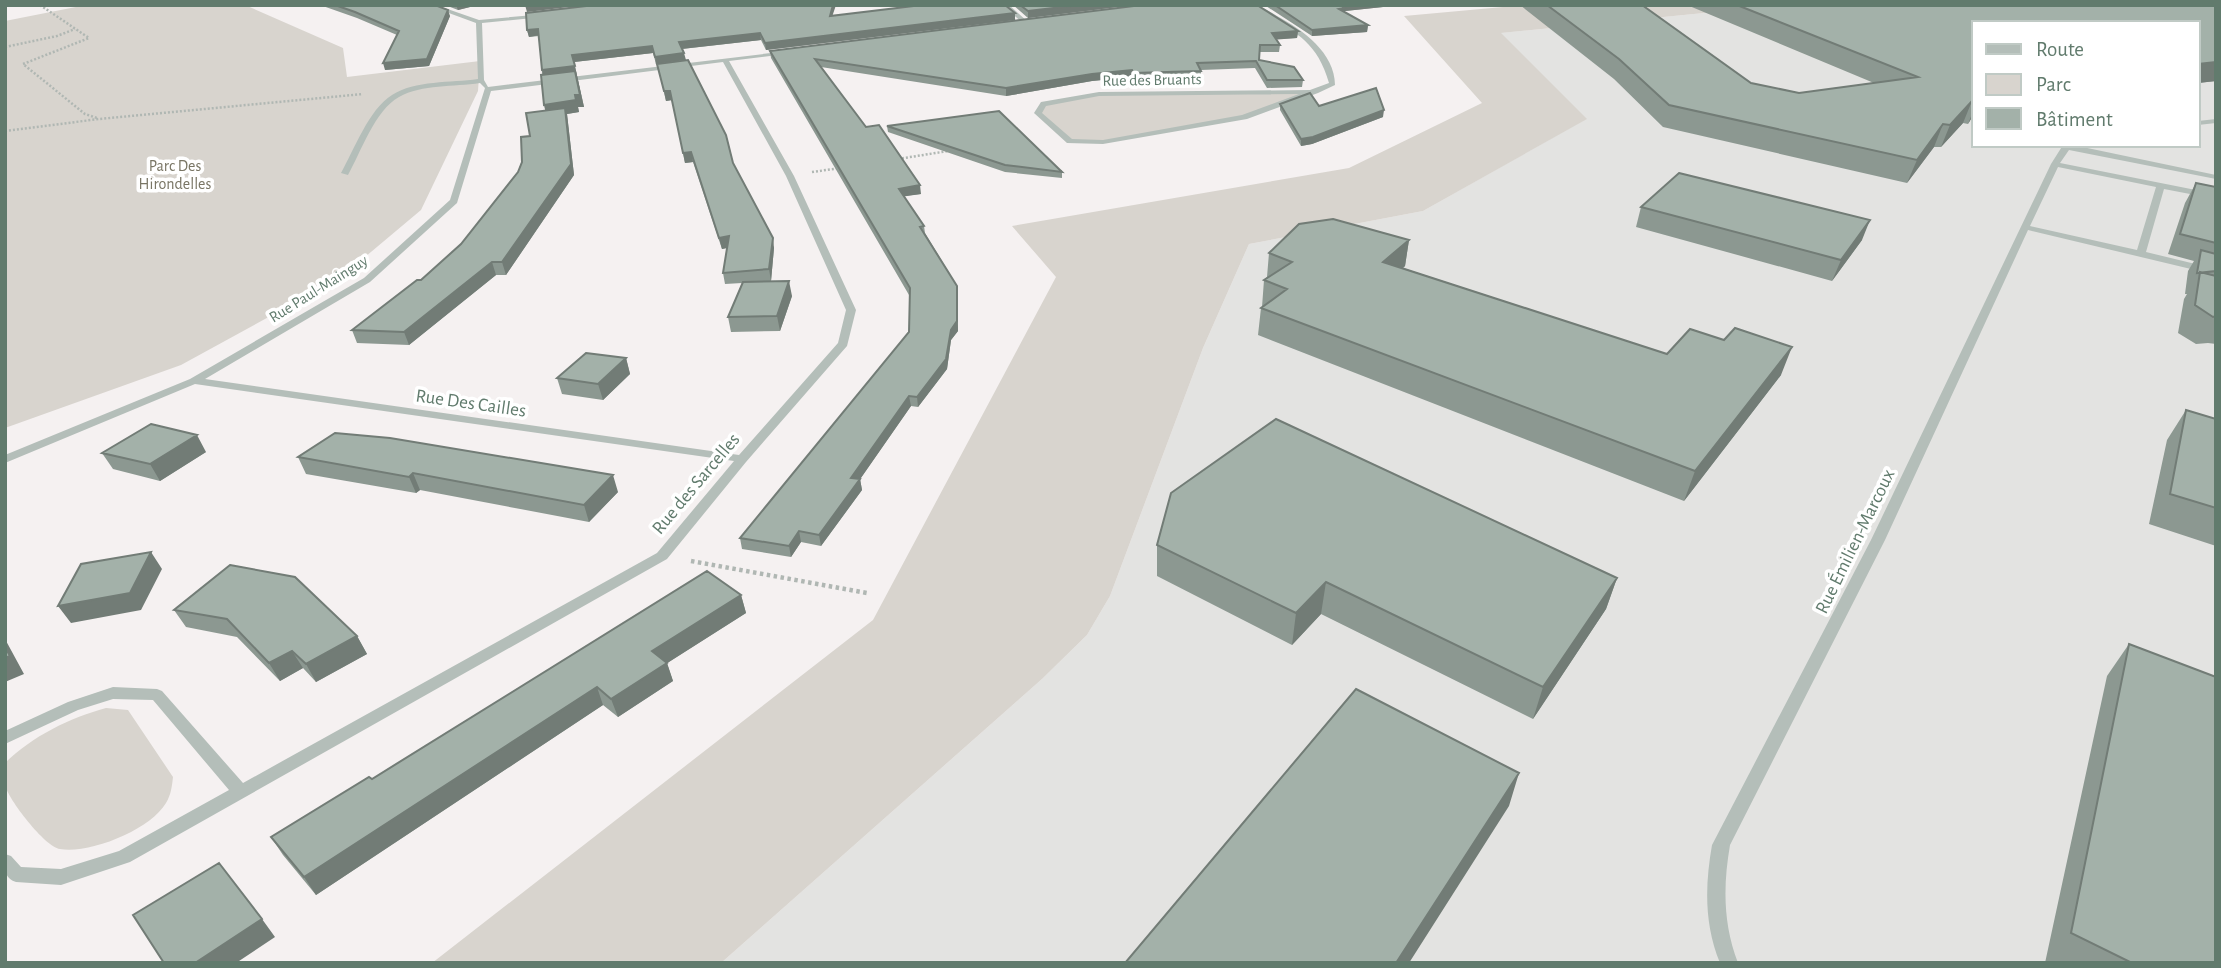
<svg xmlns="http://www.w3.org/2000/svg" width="2221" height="968" font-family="'Alegreya Sans',sans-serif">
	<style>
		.built { fill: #e3e3e1; fill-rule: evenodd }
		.green { fill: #d8d4ce }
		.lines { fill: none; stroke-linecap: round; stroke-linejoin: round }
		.path-far1 { stroke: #b0b7b3; stroke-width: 2.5; stroke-dasharray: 2 2; stroke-linecap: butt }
		.path { stroke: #b0b7b3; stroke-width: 4.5; stroke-dasharray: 3.5 3.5; stroke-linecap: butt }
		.minor { fill: #b4beb9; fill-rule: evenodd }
		.wall { fill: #8c9891 }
		.shaded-wall { fill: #727c76 }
		.building { fill: #a3b1a9; stroke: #727c76; stroke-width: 2 }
		.labels { text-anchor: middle; stroke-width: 7; stroke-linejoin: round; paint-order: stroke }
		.far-street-label { font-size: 16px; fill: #617b6d; stroke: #fff }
		.far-park-label { font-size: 16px; fill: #797564; stroke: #fff }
		.street-label { font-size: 19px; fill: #617b6d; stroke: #fff }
	</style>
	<rect width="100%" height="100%" fill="#f5f1f1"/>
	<path class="built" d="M1786 5H2216V963H721L1042 679 1087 635 1110 596 1203 348 1249 244 1423 211 1586 119 1500 33ZM1974 23H2198V145H1974Z"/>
	<path class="green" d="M86 5H245L343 48 347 77 480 61 478 91 421 210 340 278 181 365 5 428V21Z
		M1525 5H1786L1501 33 1587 119 1423 211 1249 244 1203 348 1110 596 1087 635 1042 679 721 963H432L873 620 1056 277 1012 226 1349 168 1482 103 1404 16Z
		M1316 92 1244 117 1103 142 1070 141 1038 113 1044 104 1099 94Z
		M106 708 128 710 173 777C172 786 171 795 166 803 150 830 90 854 60 849 45 847 8 799 5 785 4 778 5 770 5 763 33 736 69 718 106 708Z"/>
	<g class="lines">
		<path class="path-far1" d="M40 5 89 38 23 64 85 114 97 118
			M5 47 57 36 75 29
			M5 131 99 119 363 94
			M898 159 948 151
			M812 172 841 168"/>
		<path class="path" d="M691 561 867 593"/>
		<path class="minor" d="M427 5H436L479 20 545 14 543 17 482 23 484 80 488 87 788 51V53L786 54 729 61 794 176 856 310 847 346 746 462 667 559 130 862 61 885 16 882C2 877 5 866 5 854L11 856 21 867 61 869 119 851 229 790 153 700 113 699 78 710 5 744V731L68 702 113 687 157 689 162 691 243 783 657 553 734 461 195 384 5 463V455L190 379 364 278 450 200 485 88 480 83C454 87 422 84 399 97 375 110 361 152 348 175L341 173C354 150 369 109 392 95 415 80 451 83 478 79L476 23ZM723 62 786 176 846 310 838 343 739 455 205 379 370 282 457 203 491 91Z
			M1002 5H1009L1028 22V24H1024Z
			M1251 5C1261 5 1268 11 1277 16 1303 30 1335 53 1335 85L1318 93 1247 119 1103 144 1067 143 1034 113 1041 102 1099 92 1310 90 1329 83C1315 34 1288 31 1251 5ZM1299 94 1242 115 1103 140 1072 139 1042 113 1046 106 1099 96Z
			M2216 119V123L2198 125V121Z
			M2063 145H2073L2216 175V179L2069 150 2060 163 2216 194V199L2164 189 2146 252 2216 269V275L2028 230 1885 540 1730 845C1723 886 1723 924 1738 963H1720C1704 924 1705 885 1712 845L1871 540 2051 164ZM2058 167 2156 187 2137 250 2030 226Z"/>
	</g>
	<path class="wall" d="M320 5H435L450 16 429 66 385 70 397 35 357 18Z
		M445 5H478L458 10Z
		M1013 5H1134L1028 18Z
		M1260 5H1402L1345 11V12L1368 25 1367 32 1312 36 1266 6Z
		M1520 5H1642L1751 83 1799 93 1874 83 1687 5H2216V81L2198 83V23H1974V114L1968 124 1963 123 1941 147H1934L1907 183 1663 127 1614 79Z
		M1015 13V20L766 50 761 40 682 49 656 64 653 53 574 62 584 107H578L579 112 567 114 574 175 506 275H496L409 345 357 343 352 330 421 280 461 244 518 172 530 136 545 110 539 36 529 37 527 30 833 16Z
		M1298 31 1297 38 1276 39 1280 45 1279 52H1259V60L1303 80 1302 87 1267 88 1255 68 1201 70V78L1133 80 1132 77 1092 81 1006 96 821 67 866 127 921 194 904 196 924 226 925 233 957 286 958 331 951 340 947 369 918 407 911 406 860 479 862 490 821 546 801 542 791 557 742 549 740 538 909 332V295L771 58 770 51Z
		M657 64 733 163 774 248 771 281 751 282 792 296 780 331 731 332 728 317 742 283 725 284 723 273 727 248 722 249 693 162 685 163 672 100 666 101Z
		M1280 104 1319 106 1383 117 1312 144 1301 146 1280 110Z
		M887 126 1062 172V178L1005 172 888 132Z
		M2196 183 2216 187V344L2208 343 2196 344 2178 333 2184 299 2187 294H2185L2188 271 2194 261 2168 254 2185 203Z
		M1641 207 1862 240 1832 281 1636 227Z
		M1409 240 1405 266 1403 268 1667 354 1781 375 1684 501 1258 335 1261 308 1262 307 1264 280 1267 277 1269 253Z
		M626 358 630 374 603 400 562 394 557 378Z
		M2186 410 2216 419V546L2149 524 2167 440Z
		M206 452 160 481 113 469 102 453Z
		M298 457 618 492 589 522 420 490 416 493 306 474Z
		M1157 545 1617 578 1606 609 1533 719 1321 614 1292 645 1157 576Z
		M741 595 746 613 667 663 673 681 618 717 603 705 316 895 283 855 271 837 372 779Z
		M174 610 357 636 367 654 316 682 303 668 280 681 237 637 186 627Z
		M2129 644 2216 963H2045L2107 676Z"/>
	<path class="shaded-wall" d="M456 5H478L458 10Z
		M525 5H586L527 12Z
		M833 5H836L830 23V16Z
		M1079 5H1134L1028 18V11Z
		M1339 5H1402L1345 11 1344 15 1338 16Z
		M448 10 450 16 429 66 385 70 383 63Z
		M1015 13V20L766 50 765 43Z
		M1368 25 1367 32 1312 36V30Z
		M538 29 540 35 529 37 527 30Z
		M1298 31 1297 38 1271 40 1272 33Z
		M760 33 761 40 681 49 679 42Z
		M652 46 653 53 574 62 584 107H578L579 112 567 114 574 175 506 275 502 262 547 117 544 105 575 95 544 78 542 70 572 55Z
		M684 53 686 60 656 64 655 57Z
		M2216 62V81L2198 83V64Z
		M1132 70V77L1092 81 1006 96V88L1092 74Z
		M664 91H670L672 100 666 101Z
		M1972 101 1963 123 1941 147 1950 125Z
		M1974 109V114L1968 124Z
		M1384 110 1383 117 1312 144 1301 146V139Z
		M1943 124 1934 147 1907 183 1917 160Z
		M691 152 693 162 685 163 683 153Z
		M920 185 921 194 900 197 899 189Z
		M1870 220 1862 240 1832 281 1841 260Z
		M729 236 731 247 722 249 719 238Z
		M773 238 774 248 771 281 769 269Z
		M1409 240 1405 266 1379 288 1383 262Z
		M492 262 496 275 409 345 404 332Z
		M789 281 792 296 780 331 777 316Z
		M957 286 958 331 951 340 947 369 918 407 917 397Z
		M1792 347 1781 375 1684 501 1695 471Z
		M626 358 630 374 603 400 598 384Z
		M909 396 911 406 854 488 860 479 862 490 821 546 819 535 851 478Z
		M197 435 206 452 160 481 150 464Z
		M413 473 420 490 416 493 409 477Z
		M613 475 618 492 589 522 584 505Z
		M799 531 801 542 791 557 789 546Z
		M151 552 162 569 141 610 71 623 58 606Z
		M1617 578 1606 609 1533 719 1543 687Z
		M1326 582 1321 614 1292 645 1296 613Z
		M741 595 746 613 658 669 652 651Z
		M357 636 367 654 316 682 306 664Z
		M5 639 24 674 5 682Z
		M292 651 303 668 280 681 269 663Z
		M667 663 673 681 618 717 611 699Z
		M597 687 603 705 316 895 304 877Z
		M1519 773 1509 806 1409 963H1396Z
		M262 919 275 937 236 963H195Z"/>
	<path class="building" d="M335 5H435L448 10 427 59 383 63 399 31 355 12Z
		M595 5H833L830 16 922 5H1005L1015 13 765 43 760 33 679 42 684 53 655 57 652 46 572 55 575 66 542 70 538 29 527 30 526 13Z
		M1020 5H1079L1028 11Z
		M1142 5H1257L1298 31 1272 33 1280 45H1260L1259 60 1294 67 1303 80H1267L1256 61 1197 63 1201 71 1133 73 1132 70 1092 74 1006 88 815 59 866 127 879 125 920 185 899 189 924 226 920 227 957 286V321L951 330 946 359 917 397 909 396 851 478 860 479 819 535 799 531 789 546 740 538 909 332 910 288 770 51Z
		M1275 5H1340L1345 8 1339 9 1368 25 1312 30Z
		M1547 5H1642L1751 83 1799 93 1918 77 1737 5H2216V62L2198 64V23H1974V102L1972 101 1950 125 1943 124 1917 160 1669 105 1619 59Z
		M688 60 726 135 733 163 773 238 769 269 723 273 729 236 719 238 691 152 683 153 670 91H664L657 64Z
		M575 71 580 95H575L576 100 544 105 541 75Z
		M1376 88 1384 110 1313 137 1301 139 1280 104 1310 93 1319 106Z
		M565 108 571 164 502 262H492L404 332 352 330 417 280H421L461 244 518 172 522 162 521 137 530 136 526 113Z
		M999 111 1062 172 1005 165 887 126Z
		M1679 173 1870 220 1841 260 1641 207Z
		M2196 183 2216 187V243L2180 234Z
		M1333 219 1409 240 1383 262 1667 354 1690 329 1724 340 1735 328 1792 347 1695 471 1261 308 1287 289 1264 280 1292 262 1269 253 1299 224Z
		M2201 250 2216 254V271L2197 273Z
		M2200 272 2216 276V316L2213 317 2195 305Z
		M789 281 777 316 728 317 743 282Z
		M586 353 626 358 598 384 557 378Z
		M2186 410 2216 419V508L2170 494Z
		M1276 419 1617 578 1543 687 1326 582 1296 613 1157 545 1171 493Z
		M151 424 197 435 150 464 102 453Z
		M335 433 390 438 613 475 584 505 413 473 409 477 298 457Z
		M151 552 130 593 58 606 81 564Z
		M230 565 295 577 357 636 306 664 292 651 269 663 227 619 174 610Z
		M707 571 741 595 652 651 667 663 611 699 597 687 304 877 271 837 369 777 372 779Z
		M2129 644 2216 677V963H2132L2071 933Z
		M5 647 10 656 5 658Z
		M1356 689 1519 773 1396 963H1125Z
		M219 863 262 919 195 963H164L133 915Z"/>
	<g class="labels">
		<g class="far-street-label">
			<text transform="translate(1152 79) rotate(-1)" y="6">Rue des Bruants</text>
			<text transform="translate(318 288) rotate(-32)" y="6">Rue Paul-Mainguy</text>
		</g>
		<g class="far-park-label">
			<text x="175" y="171">Parc Des<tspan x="175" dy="18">Hirondelles</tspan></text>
		</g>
		<g class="street-label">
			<text transform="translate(471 402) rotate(8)" y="7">Rue Des Cailles</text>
			<text transform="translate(695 483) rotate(-50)" y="7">Rue des Sarcelles</text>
			<text transform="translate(1854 541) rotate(-64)" y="7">Rue Émilien-Marcoux</text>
		</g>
	</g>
	<rect width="2221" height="968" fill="none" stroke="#617b6d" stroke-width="14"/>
	<rect x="1972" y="21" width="228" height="126" fill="#ffffff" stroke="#c0cac5" stroke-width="2"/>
	<rect x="1986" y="44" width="35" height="10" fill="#b4beb9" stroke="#c0cac5" stroke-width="2"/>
	<text x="2036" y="56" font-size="21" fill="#617b6d">Route</text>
	<rect x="1986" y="74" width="35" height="21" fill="#d8d4ce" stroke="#c0cac5" stroke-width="2"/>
	<text x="2036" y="91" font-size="21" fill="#617b6d">Parc</text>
	<rect x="1986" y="108" width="35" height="21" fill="#a3b1a9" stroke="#c0cac5" stroke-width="2"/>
	<text x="2036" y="126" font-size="21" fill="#617b6d">Bâtiment</text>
</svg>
